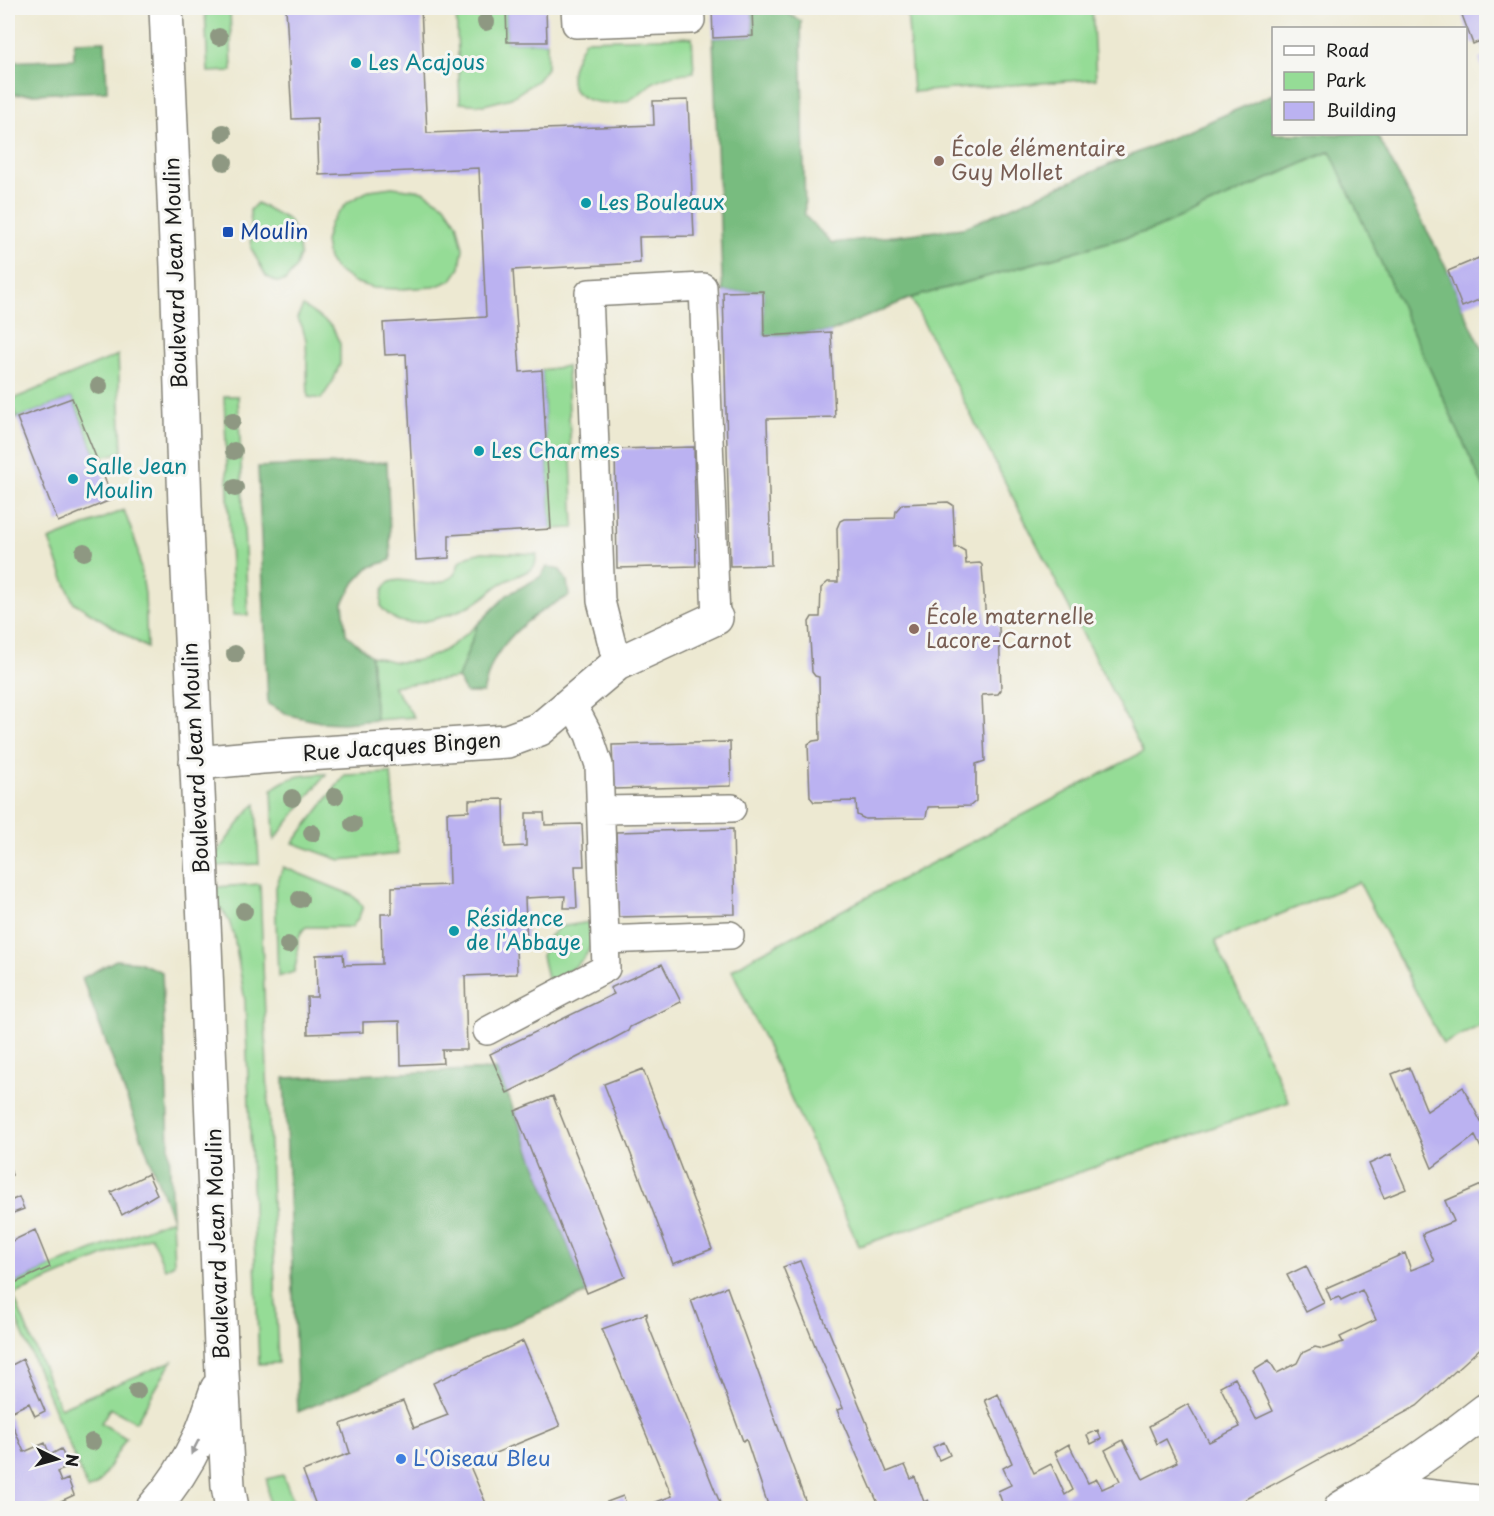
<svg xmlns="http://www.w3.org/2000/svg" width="1494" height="1516" font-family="'Playpen Sans',sans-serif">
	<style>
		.green { fill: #95dc96; stroke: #587c59; stroke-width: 1.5 }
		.forest { fill: #78bc7f; stroke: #4a6c4e; stroke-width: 1.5 }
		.building { fill: #bbb2f1 }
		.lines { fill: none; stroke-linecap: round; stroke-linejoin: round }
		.service-casing { stroke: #848277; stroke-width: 30 }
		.minor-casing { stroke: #848277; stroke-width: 36 }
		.tertiary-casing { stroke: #848277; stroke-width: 36 }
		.service { stroke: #fff; stroke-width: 27 }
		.minor { stroke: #fff; stroke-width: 33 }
		.tertiary { stroke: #fff; stroke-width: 33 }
		.tree { fill: #8e9882 }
		.oneway { fill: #999 }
		.culture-dot { fill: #0f9aa8; stroke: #f6f6f2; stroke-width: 2 }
		.education-dot { fill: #8d6e63; stroke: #f6f6f2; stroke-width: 2 }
		.transit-dot { fill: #1a4fb4; stroke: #f6f6f2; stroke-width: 2 }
		.shop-dot { fill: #3f7fe0; stroke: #f6f6f2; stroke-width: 2 }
		.labels { text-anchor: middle; stroke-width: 6; stroke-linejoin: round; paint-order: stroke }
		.culture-label { font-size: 21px; fill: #0d838f; stroke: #f6f6f2; text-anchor: start }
		.education-label { font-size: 21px; fill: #785e54; stroke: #f6f6f2; text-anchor: start }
		.transit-label { font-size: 21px; fill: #164399; stroke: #f6f6f2; text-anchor: start }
		.street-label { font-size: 21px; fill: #1c1c1c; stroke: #f6f6f2 }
		.shop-label { font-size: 21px; fill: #366cbe; stroke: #f6f6f2; text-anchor: start }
	</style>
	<rect width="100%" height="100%" fill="#f6f6f2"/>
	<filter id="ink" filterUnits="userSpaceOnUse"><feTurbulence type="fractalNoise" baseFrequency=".0167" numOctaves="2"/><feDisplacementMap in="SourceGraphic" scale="12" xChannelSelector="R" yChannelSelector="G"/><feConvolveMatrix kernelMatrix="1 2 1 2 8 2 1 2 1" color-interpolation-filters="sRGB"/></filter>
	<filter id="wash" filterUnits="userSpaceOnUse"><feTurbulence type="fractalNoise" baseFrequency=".008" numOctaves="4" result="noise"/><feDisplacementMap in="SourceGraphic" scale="24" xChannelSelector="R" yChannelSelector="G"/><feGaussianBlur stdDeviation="1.35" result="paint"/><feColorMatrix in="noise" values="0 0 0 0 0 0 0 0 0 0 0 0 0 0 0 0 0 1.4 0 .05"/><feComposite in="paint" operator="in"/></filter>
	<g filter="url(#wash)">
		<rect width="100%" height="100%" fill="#ede9d2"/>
		<path class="green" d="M205 8H230L232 71 208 72Z
			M456 8H506L507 42H547V68L538 80 511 98 484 105 460 103Z
			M907 8H1092L1096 79 913 92Z
			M692 37 694 72C679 74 664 75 651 84 642 91 635 99 624 102 607 106 571 102 571 79 571 65 579 52 585 40Z
			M1331 151 1486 492V1023L1443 1044 1359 882 1215 941 1289 1102 859 1246 732 970 755 956 1143 752 911 298 1155 229Z
			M392 187 423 191 445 205 457 223 463 248 460 268 452 280 434 287 400 289 373 288 354 282 335 269 328 259 325 242 330 223 348 202 370 190Z
			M257 203 289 220 298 239 300 255 295 269 285 281 276 282 266 276 251 248 250 210Z
			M303 306 332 326 340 344V364L332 383 321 399 308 397 306 340 302 326 297 318Z
			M118 355 122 452 97 458 72 398 17 418 11 400Z
			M567 366 574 528 551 529 542 370Z
			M224 396H238L248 615H233Z
			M124 510 137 546 145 594 147 648 73 602 49 540Z
			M482 552 537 554 535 565 532 569C522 574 512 578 502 583 494 587 488 595 480 600 462 611 420 628 399 621 391 618 386 613 381 607 380 560 416 591 441 582 453 578 456 575 459 562L468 556Z
			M478 624 458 678 393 686 414 717 376 720 371 656C381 658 393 663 403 662 436 661 455 644 478 624Z
			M391 773 398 854 340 860 293 843 345 775Z
			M326 774 274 840 272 789C291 775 303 775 326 774Z
			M256 804 259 864 216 866 215 855 250 809Z
			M283 867 352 895 363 906 359 917 352 927H306C296 936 298 944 297 956 297 962 295 967 294 972L278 977 275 890Z
			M260 884 278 1363 259 1364 245 1001 234 936 229 921 223 911 217 905 216 887Z
			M590 922C591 928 591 935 591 941 589 963 565 973 548 982L542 956 548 938 559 927Z
			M172 1219 174 1264 165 1269 151 1236 13 1295 60 1408 172 1361 136 1422 110 1408 101 1423 126 1438 101 1480 96 1485 88 1490 8 1299V1286L50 1267Z
			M283 1475 296 1508H269L267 1479Z"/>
		<path class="forest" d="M752 8H778L801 21 805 216 832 243 963 228 1273 94 1274 134H1377L1448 271 1462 307 1486 356V492L1330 151 1155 229 911 298 831 332 764 336 763 291 723 292 722 277 713 38 753 36Z
			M105 41 107 91 8 95V62L74 59V42Z
			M387 462 391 560 368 568 355 582 343 603 346 634 371 656 376 720 343 723 320 722 289 715 268 704 258 467Z
			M547 567 560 570 567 581 569 596C539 610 512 630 495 658 489 668 486 682 483 693H466L458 678 478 624 507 595 540 577Z
			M116 960 138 962 162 972 172 1219 82 978Z
			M496 1069 507 1093 587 1293 298 1412 284 1078Z"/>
		<g id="blocks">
			<path class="building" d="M286 8H421L427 133 654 125 653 101 688 100 694 236 639 237 640 263 513 270 520 372 542 370 551 529 449 535V558L416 560 406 354 385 355 383 323 486 317 479 168 319 175 317 118 292 119Z
				M506 8H546L547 42H507Z
				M712 8H752L753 36 713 38Z
				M1481 8H1486V75L1485 76 1479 59 1485 56 1480 41 1473 44 1462 15Z
				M1486 255V297L1462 307 1448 271Z
				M763 291 764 336 831 332 835 417 767 419 771 565 730 566 723 292Z
				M72 398 113 499 58 522 17 418Z
				M694 447 696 566 617 568 615 449Z
				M948 502 953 505 955 548 958 547 965 551 966 564 980 563 982 565 986 622 996 623 999 627 1001 690 998 694 982 695 985 761 976 764V801L970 806 928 807 926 817 925 818 865 819 857 815 856 801 814 802 810 797 808 744 813 741 820 740 819 677 815 676 812 672 809 622 812 617H820L821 588 828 582H838L837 528 840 521 844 519 895 518 896 511 902 504Z
				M730 742 731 786 614 789 612 745Z
				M504 799 505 847 526 846V813H544L545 825 582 824 584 866H575L577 908H564L565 896 525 898 527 947H516L517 974 465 976 467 1050H442L443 1063 401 1065 400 1021 363 1022V1032L308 1034 307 997H317L316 955 343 954 344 965 382 964 381 914H392V887L449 885 447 812 469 811V800Z
				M733 829 735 914 618 917 616 832Z
				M662 964 681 1002 630 1027 628 1031 596 1048 507 1093 490 1054 614 994 610 988Z
				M1409 1067 1427 1111 1463 1087 1486 1132V1158L1475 1136 1432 1168 1392 1074Z
				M643 1069 712 1249 673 1264 604 1084Z
				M553 1096 625 1277 587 1293 515 1111Z
				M1391 1154 1406 1189 1384 1198 1369 1164Z
				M8 1163 12 1175 8 1177Z
				M148 1174 157 1194 122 1215 111 1192Z
				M1486 1183V1343L1417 1406 1230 1508H1004L998 1491 1011 1485 1003 1468 1012 1463 985 1400 998 1394 1034 1473 1051 1464 1065 1495 1073 1490 1055 1452 1069 1444 1088 1483 1097 1479 1102 1489 1120 1481 1105 1450 1123 1440 1143 1479 1177 1462 1166 1439 1157 1444 1149 1426 1188 1404 1209 1442 1240 1427 1220 1386 1235 1378 1256 1419 1273 1411 1253 1370 1269 1360 1277 1373 1297 1363 1302 1353 1315 1347 1323 1349 1343 1342 1340 1337 1376 1320 1362 1290 1341 1300 1339 1297 1331 1300 1326 1288 1405 1253 1411 1270 1434 1261 1422 1234 1454 1221 1445 1201Z
				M19 1197 24 1209 8 1215V1202Z
				M35 1230 50 1267 8 1286V1243Z
				M800 1261 887 1472 905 1465 911 1479 915 1477 924 1502 928 1500 932 1508H880L837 1410 843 1408 816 1348 783 1267Z
				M1306 1266 1324 1303 1306 1312 1287 1275Z
				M727 1287 778 1427 808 1508H769L746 1439 743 1441 691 1300Z
				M647 1313V1316L646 1317 649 1327 722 1508H652L651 1504 672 1496 602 1329Z
				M523 1341 560 1426 469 1464 488 1508H317L303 1471 350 1453 341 1424 403 1401 414 1428 448 1415 433 1383Z
				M23 1359 45 1411 35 1416 29 1403 8 1413V1367Z
				M8 1414 24 1452 45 1443 50 1455 61 1449 69 1467 57 1472 61 1482 68 1479 74 1495 46 1508H8Z
				M1098 1430 1101 1439 1091 1444 1087 1435Z
				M944 1442 950 1455 939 1460 933 1447Z
				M623 1496 628 1508H591Z"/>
		</g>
	</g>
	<g filter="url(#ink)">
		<use href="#blocks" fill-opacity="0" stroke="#848277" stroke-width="1.5"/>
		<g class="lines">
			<defs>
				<path id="service" d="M575 8 576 24 691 20 690 8
					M617 664 601 601 589 293 703 287 716 618
					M601 810 732 808
					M605 940 730 935
					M487 1031 606 968 599 765 589 735 572 703"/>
				<path id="minor" d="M166 8 177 267 185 506 205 945 222 1373 228 1486 232 1508
					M196 763 262 757 507 741 540 729 617 664 716 618
					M153 1508C172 1487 187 1464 199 1438 207 1422 211 1405 217 1389"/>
				<path id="tertiary" d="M1372 1490 1486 1503
					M1341 1508C1392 1479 1441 1446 1486 1410"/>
			</defs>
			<use href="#service" class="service-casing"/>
			<use href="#minor" class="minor-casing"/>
			<use href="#tertiary" class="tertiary-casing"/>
			<use href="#service" class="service"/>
			<use href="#minor" class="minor"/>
			<use href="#tertiary" class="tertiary"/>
		</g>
		<g class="tree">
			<circle cx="486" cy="22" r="9"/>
			<circle cx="219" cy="37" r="9"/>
			<circle cx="223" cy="133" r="9"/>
			<circle cx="224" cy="162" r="9"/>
			<circle cx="99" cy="386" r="9"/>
			<circle cx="232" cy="421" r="9"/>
			<circle cx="234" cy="451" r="9"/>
			<circle cx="235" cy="488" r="9"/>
			<circle cx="84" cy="552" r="9"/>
			<circle cx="235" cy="654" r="9"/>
			<circle cx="335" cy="796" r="9"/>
			<circle cx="292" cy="798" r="9"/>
			<circle cx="353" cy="824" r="9"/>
			<circle cx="312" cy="833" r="9"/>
			<circle cx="300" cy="899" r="9"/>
			<circle cx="244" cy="911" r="9"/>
			<circle cx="288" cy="945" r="9"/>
			<circle cx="137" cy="1391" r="9"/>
			<circle cx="92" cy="1442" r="9"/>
		</g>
		<defs><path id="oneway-solid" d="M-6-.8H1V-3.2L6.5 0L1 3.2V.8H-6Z" transform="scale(1.5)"/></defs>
		<use class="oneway" href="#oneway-solid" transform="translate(195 1447) rotate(117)"/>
	</g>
	<g class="culture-dot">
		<circle cx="356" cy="63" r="6"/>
		<circle cx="586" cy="203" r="6"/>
		<circle cx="479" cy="451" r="6"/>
		<circle cx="73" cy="479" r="6"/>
		<circle cx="454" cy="931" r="6"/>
	</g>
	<g class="education-dot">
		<circle cx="939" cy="161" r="6"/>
		<circle cx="914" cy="629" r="6"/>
	</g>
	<rect class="transit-dot" x="222" y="226" width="12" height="12" rx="3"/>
	<circle class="shop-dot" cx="401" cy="1459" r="6"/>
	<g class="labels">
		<g class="culture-label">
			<text x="368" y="70">Les Acajous</text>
			<text x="598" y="210">Les Bouleaux</text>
			<text x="491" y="458">Les Charmes</text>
			<text x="85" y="474">Salle Jean<tspan x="85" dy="24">Moulin</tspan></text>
			<text x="466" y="926">Résidence<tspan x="466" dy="24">de l'Abbaye</tspan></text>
		</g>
		<g class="education-label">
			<text x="951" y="156">École élémentaire<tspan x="951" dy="24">Guy Mollet</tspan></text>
			<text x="926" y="624">École maternelle<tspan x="926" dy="24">Lacore-Carnot</tspan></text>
		</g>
		<g class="transit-label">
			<text x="240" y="239">Moulin</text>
		</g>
		<g class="street-label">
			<text transform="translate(176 273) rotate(-92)" y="7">Boulevard Jean Moulin</text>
			<text transform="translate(402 747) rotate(-4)" y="7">Rue Jacques Bingen</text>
			<text transform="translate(196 758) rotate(-93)" y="7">Boulevard Jean Moulin</text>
			<text transform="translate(218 1244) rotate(-92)" y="7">Boulevard Jean Moulin</text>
		</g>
		<g class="shop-label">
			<text x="413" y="1466">L'Oiseau Bleu</text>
		</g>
	</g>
	<rect width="1494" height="1516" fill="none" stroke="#f6f6f2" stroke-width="30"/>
	<rect x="1272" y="27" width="195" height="108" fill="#f6f6f2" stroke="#9f9f9c" stroke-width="1.5"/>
	<rect x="1284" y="46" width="30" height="9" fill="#ffffff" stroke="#9f9f9c" stroke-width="1.5"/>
	<text x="1326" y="57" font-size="18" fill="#1c1c1c">Road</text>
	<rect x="1284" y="72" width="30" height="18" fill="#95dc96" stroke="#9f9f9c" stroke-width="1.5"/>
	<text x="1326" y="87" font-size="18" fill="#1c1c1c">Park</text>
	<rect x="1284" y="102" width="30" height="18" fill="#bbb2f1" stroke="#9f9f9c" stroke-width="1.5"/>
	<text x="1326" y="117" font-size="18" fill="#1c1c1c">Building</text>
	<g transform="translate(57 1459) rotate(95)" stroke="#f6f6f2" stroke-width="4.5" paint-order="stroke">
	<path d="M0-4.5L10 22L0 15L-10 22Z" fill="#1c1c1c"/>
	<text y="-9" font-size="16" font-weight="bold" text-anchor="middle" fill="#1c1c1c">N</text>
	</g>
</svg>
